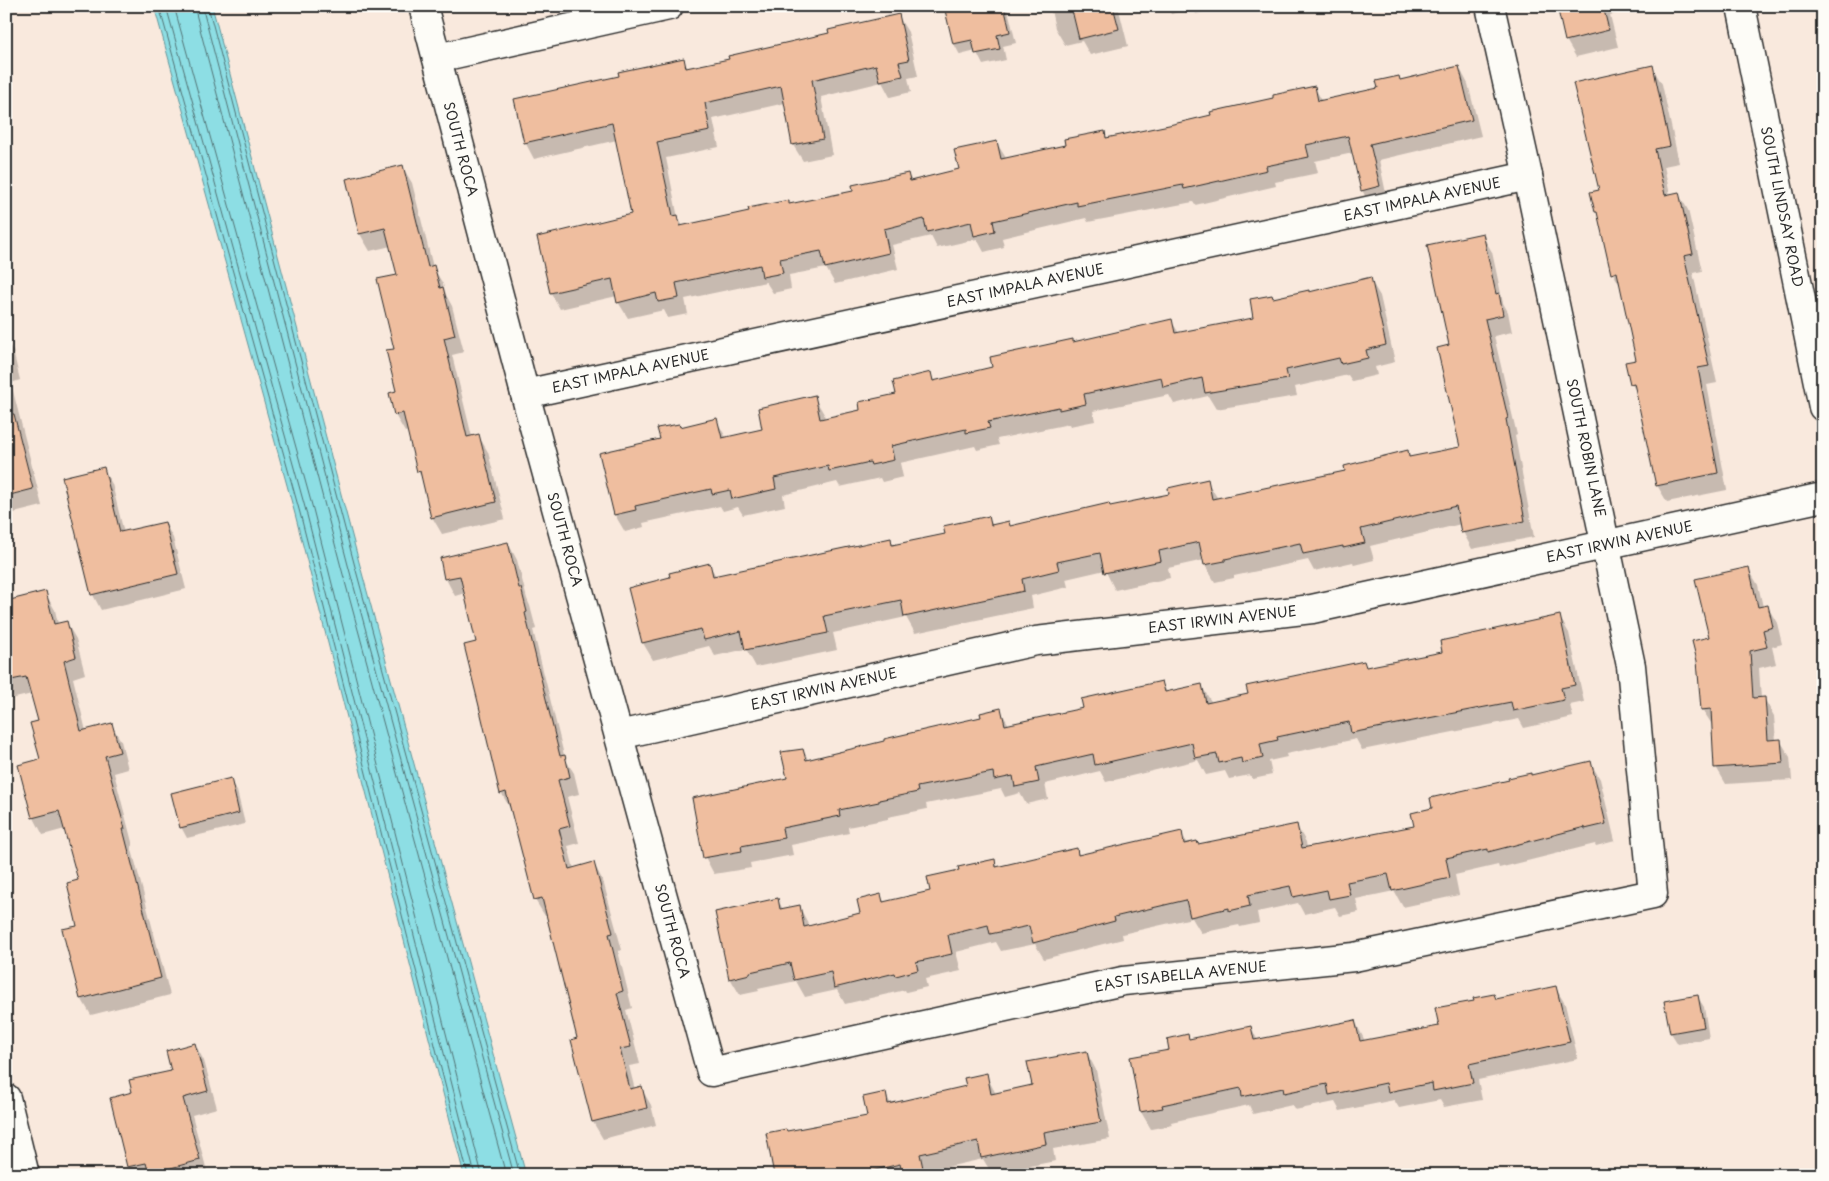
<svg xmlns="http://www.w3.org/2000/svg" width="1829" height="1181" font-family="'Playpen Sans',sans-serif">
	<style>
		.water { fill: #8ddee4; stroke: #66969a }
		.shadow { fill: #0003 }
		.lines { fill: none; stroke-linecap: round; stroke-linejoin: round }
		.shore { stroke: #527375; stroke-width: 1 }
		.building { fill: #efbe9f; stroke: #2b2b2b }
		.minor-casing { stroke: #2b2b2b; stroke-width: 31 }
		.major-casing { stroke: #2b2b2b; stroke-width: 31 }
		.minor { stroke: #fdfcf7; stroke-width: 28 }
		.major { stroke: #fdfcf7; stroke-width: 28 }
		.labels { text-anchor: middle; stroke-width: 5; stroke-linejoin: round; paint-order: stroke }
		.street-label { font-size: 14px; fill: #2b2b2b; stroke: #fdfcf7 }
	</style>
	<rect width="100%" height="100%" fill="#f9e9dd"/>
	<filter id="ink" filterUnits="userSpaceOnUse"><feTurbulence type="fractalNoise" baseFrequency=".02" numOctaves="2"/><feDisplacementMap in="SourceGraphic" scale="10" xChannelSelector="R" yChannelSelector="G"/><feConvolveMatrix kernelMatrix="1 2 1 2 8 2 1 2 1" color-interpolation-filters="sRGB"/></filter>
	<g filter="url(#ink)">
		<path class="water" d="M154 6H212L359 562 526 1175H464L295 514Z"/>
		<path class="shadow" d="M953 6H1007L1016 43 1003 46 1006 60 983 65 976 51 960 55 954 44Z
			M1050 6H1118L1128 46 1090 55 1082 41 1065 45 1055 28Z
			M1167 6H1229L1196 14 1193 8 1171 14Z
			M1277 6H1301L1280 11Z
			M1558 6H1621L1622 12 1610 15 1618 47 1576 57 1566 40Z
			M898 16 908 32 918 76 908 78 911 92 890 97 882 82 821 97 832 155 803 161 793 145 785 103 713 119 719 147 666 158 678 218 683 226 750 212 788 201 790 205 855 192 907 174 912 181 960 170 996 142 1006 158 1067 146 1104 133 1108 139 1170 126 1314 87 1323 102 1380 89 1400 81 1459 67 1468 84 1481 136 1379 160 1388 203 1371 207 1362 190 1353 153 1315 161 1318 173 1275 182 1276 186 1195 205 1193 202 1088 222 1086 218 1002 238 1004 247 984 252 977 239 937 248 931 236 892 245 898 269 835 284 826 268 789 275 791 289 773 293 766 282 685 299 688 314 668 318 664 310 628 318 618 302 617 296 560 309 551 293 632 214 617 140 534 159 525 142 620 76 683 59 688 69 830 34Z
			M1652 67 1662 84 1679 163 1664 166 1670 195 1678 193 1688 210 1702 271 1693 273 1717 383 1707 385 1727 490 1667 502 1657 485 1638 394 1631 383 1638 361 1622 289 1613 273 1600 218 1596 212 1601 190Z
			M402 166 412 183 433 267 443 284 446 295 452 306 464 352 452 355 472 437 478 435 488 452 505 519 442 534 432 517 424 482 418 471 408 431 405 432 395 415 397 392 396 350 398 275 391 246 370 251 360 234 347 180Z
			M1482 235 1492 252 1503 303 1508 312 1512 332 1494 336 1517 435 1515 436 1534 537 1472 549 1463 532 1461 524 1370 546 1374 560 1354 565 1353 562 1314 571 1308 560 1234 576V578L1215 582 1205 565 1204 560 1168 568 1170 578 1115 590 1105 570 1066 579 1068 587 1031 596 1033 608 915 633 906 617 833 633 837 650 756 667 746 649 715 656 709 646 653 660 643 643 630 589 672 578 709 565 716 576 890 539 894 546 947 535 989 518 993 526 1008 523 1011 527 1171 495 1207 481 1218 499 1346 472 1407 452 1411 458 1462 448 1451 346Z
			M1370 279 1380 296 1395 362 1375 367 1377 375 1352 381 1348 375 1295 387 1297 396 1216 409 1208 396 1174 404 1169 395 1093 411 1095 421 1070 426 1069 424 997 439 999 445 977 450 975 446 900 463 903 477 882 482 880 478 840 487 837 482 783 495 785 506 743 515 738 507 723 511 720 506 643 523 644 527 625 532 615 515 661 440 681 428 716 420 727 439 764 430 814 397 824 414 825 419 862 411 897 395 930 373 935 382 994 368 1072 340 1074 344 1171 321 1179 333 1255 319 1273 299 1309 293Z
			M6 340 13 351 20 380 11 383 42 506 6 515Z
			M103 468 112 484 124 533 165 523 173 538 186 589 101 610 93 595 64 478Z
			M508 543 517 560 527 599 530 606 536 629 533 630 565 759 574 773 579 794 567 797 579 843 568 846 574 869 594 864 603 881 622 950 618 951 632 1008 626 1010 640 1064 629 1066 635 1090 641 1088 651 1105 656 1125 603 1139 593 1122 573 1041 579 1039 548 916H545L535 900 511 810 502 794 465 646 477 643 465 593 455 596 446 579Z
			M1748 568 1758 585 1763 607 1767 606 1777 623 1782 644 1772 647 1776 664 1759 668 1761 699 1764 698 1774 716 1776 741 1780 740 1790 757 1792 780 1726 784 1716 767 1713 726 1702 709 1710 638Z
			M45 593 55 610 58 624 66 622 76 639 85 674 73 678 86 731 111 724 121 741 128 769 114 773 133 846H131L170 995 91 1015 81 998 79 926 80 881 65 829 43 835 34 818 20 766 41 760 39 722 32 694 11 699 6 692V603Z
			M1559 616 1569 633 1584 702 1570 705 1573 717 1524 728 1519 719 1362 750 1356 739 1286 754 1287 757 1269 761 1272 775 1253 779 1250 775 1229 779 1225 771 1206 775 1198 760 1106 782 1100 771 1045 784 1048 799 1026 804 1020 793 1005 797 1001 789 926 804 927 809 888 817V819L848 827 849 833 791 845 793 855 750 863 751 868 714 874 705 857 789 779 803 750 809 761 982 718 1000 710 1009 725 1084 709 1162 683 1167 692 1201 685 1212 703 1249 695 1364 663 1367 668 1444 653Z
			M1590 762 1600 779 1615 841 1596 846 1595 844 1499 868 1498 865 1455 875 1459 895 1403 907 1394 891 1356 899 1359 912 1340 916 1335 907 1304 914 1298 903 1257 912 1259 923 1240 927 1239 925 1201 933 1192 918 1122 934 1123 939 1044 959 1035 944 1001 951 996 942 956 952 961 971 925 979 927 987 906 992 905 990 845 1004 837 990 805 997 796 981 758 989 759 991 740 995 730 978 777 899 783 909 799 906 810 927 862 914 880 895 885 903 931 892 960 870 994 860 998 868 1076 849 1080 856 1181 833 1188 844 1199 846 1296 825 1306 842 1307 849 1415 827 1433 809 1532 777Z
			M230 780 237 791 245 824 187 838 181 827Z
			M1555 987 1565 1004 1578 1059 1478 1080 1482 1100 1444 1107 1440 1100 1399 1108 1394 1100 1340 1111 1335 1102 1295 1110 1292 1105 1253 1114 1249 1105 1171 1122 1172 1125 1151 1129 1141 1112 1171 1051 1188 1036 1190 1040 1251 1027 1258 1041 1355 1021 1365 1041 1440 1027 1497 1001Z
			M1697 996 1704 1007 1709 1038 1678 1044 1671 1033 1666 1002Z
			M195 1044 204 1061 217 1108 192 1115 208 1175H132L128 1167 111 1099 133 1093 172 1072Z
			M1087 1053 1096 1070 1110 1139 1053 1149 1055 1161 992 1174 983 1159 929 1171V1175H776L787 1133 869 1117 885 1093 891 1104 967 1087 986 1075 996 1094 1033 1086Z"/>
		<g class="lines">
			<path class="shore" d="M159 6 300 513 468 1175
				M166 6 306 511 475 1175
				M174 6 313 509 482 1175
				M194 6 341 567 506 1175
				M202 6 348 565 514 1175
				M208 6 354 563 520 1175"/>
		</g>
		<path class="building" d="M944 6H1004L1010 32 997 35 1000 49 975 54 972 40 953 44Z
			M1071 6H1113L1119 29 1079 39Z
			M1557 6H1603L1609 30 1565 41Z
			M899 14 909 60 899 62 903 76 880 81 876 65 812 80 823 139 792 145 781 86 705 103 710 131 657 142 673 216 678 215 680 226 749 211 748 208 789 200V204L853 191 852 185 908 173 910 181 959 169 954 150 997 141 1001 159 1065 145 1064 139 1105 131 1106 138 1169 125 1211 115 1210 112 1273 98V95L1315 86 1318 101 1378 88 1376 81 1399 76 1400 80 1459 66 1472 120 1370 144 1380 186 1361 191 1348 136 1306 145 1309 157 1266 166 1267 170 1184 189 1183 185 1077 206V202L993 221 995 231 974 236 971 222 927 232 924 219 884 229 889 253 825 268 821 251 780 259 783 273 762 277 760 265 676 283 679 298 658 302 656 293 617 303 612 279 550 293 537 237 631 214 612 123 524 143 514 99 619 76 618 72 684 58 686 68 729 59 728 56 829 33 828 30Z
			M1653 65 1670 146 1655 149 1665 195 1679 192 1693 254 1684 256 1709 366 1698 368 1718 473 1656 486 1634 383 1630 384 1625 362 1636 360 1617 272 1611 274 1597 212H1595L1590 192 1599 190 1573 83Z
			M403 165 428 267 434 265 440 288 443 287 455 335 444 338 467 437 479 434 496 502 431 518 420 471 417 472 403 413 394 415 389 393 396 391 386 350 394 349 377 279 397 275 385 228 359 234 346 179Z
			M1483 233 1496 294 1499 293 1503 315 1485 319 1508 418 1506 419 1525 521 1461 533 1456 506 1361 529 1365 543 1343 548V546L1303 554 1300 543 1225 559V561L1204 565 1199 542 1159 551 1161 561 1104 573 1100 553 1057 562 1059 570 1022 579 1024 591 904 617 901 600 824 616 828 633 745 650 741 631 704 640 701 629 642 643 628 588 670 577 669 573 710 563 713 576 891 538 892 545 945 534 943 526 989 516 991 525 1009 521 1010 526 1109 503 1110 506 1169 494 1168 488 1208 479 1212 499 1345 471 1344 466 1408 450 1409 457 1460 447 1437 348 1449 345 1427 245Z
			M1371 277 1386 345 1366 350 1368 358 1341 364 1339 358 1286 370 1288 379 1205 393 1202 378 1163 387 1161 377 1084 394 1086 404 1059 410V407L988 422 990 428 966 433V429L891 446 894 460 871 465 870 462 829 471 828 466 774 478 776 489 732 499 730 490 712 494 711 489 635 506 636 510 614 515 599 453 660 439 657 428 679 424 680 427 717 418 722 438 762 429 758 408 815 395 820 419 860 410 859 402 896 394 893 381 931 372 933 381 992 367 990 357 1073 339V342L1172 319 1175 333 1253 318 1250 299 1272 295 1273 298 1309 290V292Z
			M6 414H14L33 489 6 496Z
			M104 467 120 532 165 522 178 574 91 595 62 477Z
			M508 542 519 588H521L527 612 525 613 560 756 565 755 570 777 558 780 570 826 559 829 569 869 594 862 613 933 609 934 623 991 617 993 631 1047 620 1049 630 1089 642 1086 647 1108 592 1122 571 1040 577 1038 542 898 534 900 506 792 500 794 478 702 464 645 476 642 460 576 444 579 440 558Z
			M1749 567 1758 607 1768 605 1773 627 1763 630 1767 647 1750 651 1753 698 1765 697 1768 740 1781 739 1783 763 1714 768 1711 709 1701 710 1697 661 1692 641 1709 637 1695 579Z
			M46 591 54 624 67 621 76 657 64 661 81 731 112 723 120 752 105 756 125 829H123L161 978 80 999 62 929 77 926 67 883 78 880 59 811 32 818 18 765 40 759 30 723 38 721 26 677 6 681V601Z
			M1560 615 1575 685 1561 688 1564 700 1513 711 1511 702 1351 733 1349 722 1277 737 1278 740 1260 744 1263 758 1242 763 1241 758 1219 763 1217 754 1195 758 1192 743 1095 765 1093 754 1036 767 1039 782 1015 787 1013 776 994 780 993 772 917 787 918 792 879 800V802L839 810 840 816 782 828 784 838 741 846 742 851 703 858 692 798 787 778 781 752 803 749 806 760 884 741V739L981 717 980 713 1001 708 1005 725 1083 708 1081 699 1162 681 1165 692 1202 684 1206 703 1248 694 1246 686 1364 661 1366 667 1442 652 1440 641Z
			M1591 761 1606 824 1585 829V827L1488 852V849L1446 858 1450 878 1392 891 1388 874 1347 882 1350 895 1329 899 1327 890 1293 897 1290 886 1248 895 1250 906 1229 911V908L1190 917 1186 900 1114 917 1115 921 1033 943 1029 926 990 934 988 925 948 935 952 954 916 962 918 970 896 976 895 973 834 988 831 972 794 980 790 963 750 972V974L729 979 715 912 778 898 780 909 800 905 804 927 860 913 857 900 881 894 883 902 930 891 927 877 959 870 958 867 995 859 996 867 1077 848 1078 855 1182 831 1184 844 1197 841 1198 844 1297 824 1302 848 1414 826 1411 813 1432 808 1430 798 1509 780 1508 778 1531 773V775Z
			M231 778 239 813 180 828 171 793Z
			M1556 986 1570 1042 1469 1064 1473 1083 1433 1091 1432 1083 1388 1092 1386 1083 1329 1095 1327 1084 1284 1093 1283 1088 1242 1097 1241 1088 1162 1105 1163 1108 1140 1112 1130 1057 1169 1050 1167 1039 1188 1034 1189 1039 1251 1026 1254 1040 1355 1020 1360 1041 1439 1026 1435 1008 1474 1001 1473 998 1494 994 1496 999Z
			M1698 995 1704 1027 1670 1033 1664 1001Z
			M195 1043 208 1091 183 1098 200 1160 149 1174 146 1163 127 1167 110 1098 132 1092 129 1080 171 1071 166 1051Z
			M1087 1051 1101 1122 1044 1132 1046 1144 981 1158 978 1141 920 1154 923 1168 902 1173 900 1164 854 1175H774L766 1133 786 1129 787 1131 867 1116 863 1097 886 1092 888 1104 966 1086 964 1078 987 1073 991 1094 1032 1085 1027 1062Z"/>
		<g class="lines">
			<defs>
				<g id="minor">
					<path id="s1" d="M423 6 525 394 711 1072 1123 981 1354 957 1653 894 1631 666 1528 176 1490 6"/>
					<path d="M437 58 669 6"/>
					<path id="s2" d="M525 394 1528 176"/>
					<path id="s3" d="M619 735 1036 641 1312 609 1823 497"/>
					<path d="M6 1098 25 1175"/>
				</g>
				<g id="major">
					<path id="s4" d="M1741 6 1823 407"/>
				</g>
			</defs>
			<use href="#minor" class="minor-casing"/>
			<use href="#major" class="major-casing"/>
			<use href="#minor" class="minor"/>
			<use href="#major" class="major"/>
		</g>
	</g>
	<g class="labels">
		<g class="street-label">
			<text dy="5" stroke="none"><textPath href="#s1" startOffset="148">SOUTH ROCA</textPath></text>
			<text dy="5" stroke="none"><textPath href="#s2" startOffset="918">EAST IMPALA AVENUE</textPath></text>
			<text dy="5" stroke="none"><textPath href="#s4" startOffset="205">SOUTH LINDSAY ROAD</textPath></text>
			<text dy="5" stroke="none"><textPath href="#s2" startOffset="512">EAST IMPALA AVENUE</textPath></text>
			<text dy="5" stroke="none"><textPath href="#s2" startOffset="108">EAST IMPALA AVENUE</textPath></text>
			<text transform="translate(1586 448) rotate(78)" y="5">SOUTH ROBIN LANE</text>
			<text dy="5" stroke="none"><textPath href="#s1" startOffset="552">SOUTH ROCA</textPath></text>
			<text dy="5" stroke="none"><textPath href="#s3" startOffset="1020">EAST IRWIN AVENUE</textPath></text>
			<text dy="5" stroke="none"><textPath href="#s3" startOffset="615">EAST IRWIN AVENUE</textPath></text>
			<text dy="5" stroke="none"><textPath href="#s3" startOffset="210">EAST IRWIN AVENUE</textPath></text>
			<text dy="5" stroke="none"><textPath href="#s1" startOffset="958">SOUTH ROCA</textPath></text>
			<text dy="5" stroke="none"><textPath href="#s1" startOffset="1584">EAST ISABELLA AVENUE</textPath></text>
		</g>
	</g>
	<rect width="1829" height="1181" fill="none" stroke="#fdfcf7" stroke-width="25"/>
	<rect x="12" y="12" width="1804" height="1156" fill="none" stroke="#2b2b2b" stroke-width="2" filter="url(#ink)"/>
</svg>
